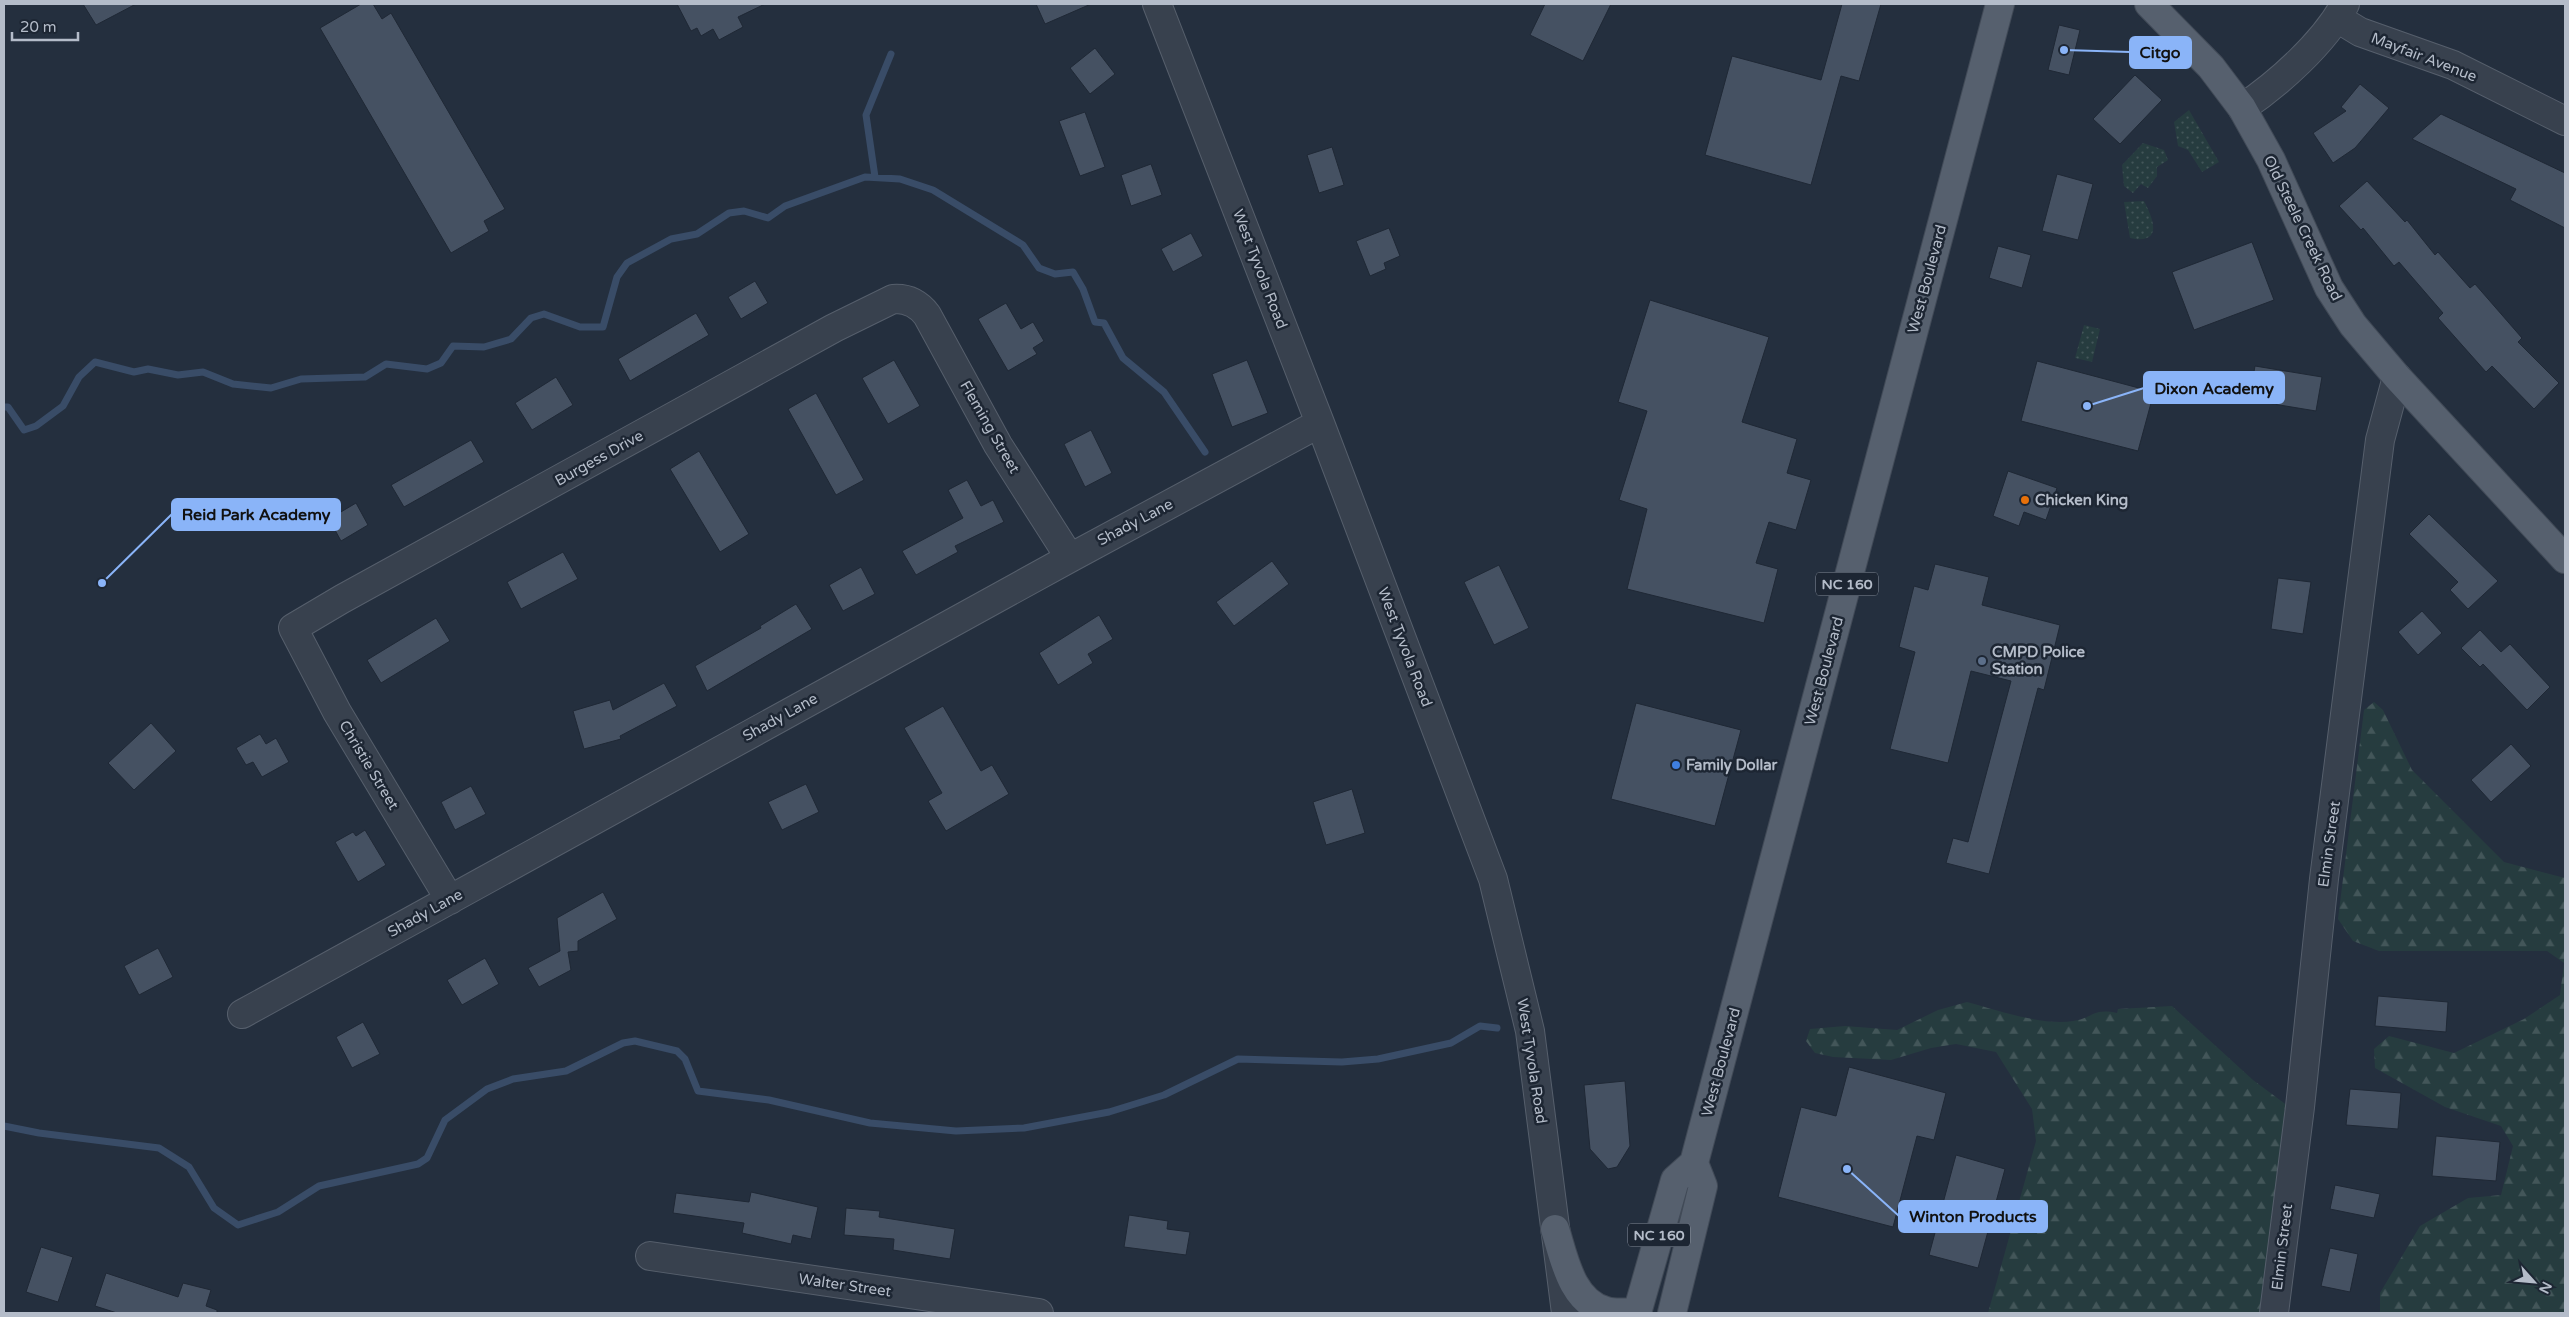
<svg xmlns="http://www.w3.org/2000/svg" width="2569" height="1317" font-family="'Varela Round',sans-serif">
	<style>
		.forest { fill: url(#forest-firs) }
		.park { fill: url(#park-dots) }
		.lines { fill: none; stroke-linecap: round; stroke-linejoin: round }
		.stream { stroke: #394c67; stroke-width: 7 }
		.building { fill: #455162; stroke: #1f2835 }
		.minor-casing { stroke: #565f6c; stroke-width: 30 }
		.major-casing { stroke: #414a57; stroke-width: 30 }
		.minor { stroke: #38414e; stroke-width: 28 }
		.major { stroke: #56606e; stroke-width: 28 }
		.food-dot { fill: #e8710a; stroke: #1d2633; stroke-width: 2 }
		.service-dot { fill: #5c6f8a; stroke: #1d2633; stroke-width: 2 }
		.shop-dot { fill: #3f7fe0; stroke: #1d2633; stroke-width: 2 }
		.labels { text-anchor: middle; stroke-width: 5; stroke-linejoin: round; paint-order: stroke }
		.shield { fill: #1d2633; stroke: #878f9c; stroke-width: 1 }
		.shield-label { font-size: 14px; font-weight: bold; fill: #b4bcc9 }
		.street-label { font-size: 15px; fill: #b4bcc9; stroke: #1d2633 }
		.poi-label { font-size: 15px; font-weight: bold; fill: #b4bcc9; stroke: #1d2633; text-anchor: start }
		.leader { fill: none; stroke: #8ab4f8; stroke-width: 2 }
		.callout-dot { fill: #8ab4f8; stroke: #1d2633; stroke-width: 2 }
		.callout { fill: #8ab4f8; stroke: #8ab4f8; stroke-width: 2 }
		.callout-label { font-size: 16px; text-anchor: middle; font-weight: bold; fill: #111 }
	</style>
	<defs>
		<pattern id="forest-firs" width="22" height="20" patternUnits="userSpaceOnUse" patternTransform="scale(1.25)"><rect width="22" height="20" fill="#263c3f"/><path d="M5 1l3.5 6h-7zM16 11l3.5 6h-7z" fill="#435659"/></pattern>
		<pattern id="park-dots" width="8" height="8" patternUnits="userSpaceOnUse" patternTransform="scale(1.25)"><rect width="8" height="8" fill="#263c3f"/><path d="M2 2h.1M6 6h.1" fill="none" stroke="#435659" stroke-width="1.8" stroke-linecap="round"/></pattern>
	</defs>
	<rect width="100%" height="100%" fill="#242f3e"/>
	<path class="forest" d="M2374 702 2383 710 2412 770 2504 862 2565 878V1313H2380V1293L2420 1226 2468 1198 2501 1195 2513 1146 2501 1126 2445 1107 2375 1068 2374 1049 2389 1036 2454 1053 2524 1019 2560 995 2564 963 2547 951H2379L2353 941 2338 919 2364 710Z
		M1967 1002C1997 1010 2042 1026 2073 1021 2094 1018 2092 1008 2117 1013L2118 1009 2172 1006 2253 1080 2288 1106 2261 1313H1988L2036 1141 2032 1109 1996 1052 1956 1044 1931 1048 1891 1060 1833 1057 1815 1053 1806 1041 1810 1029 1845 1026 1897 1030 1938 1010Z"/>
	<path class="park" d="M2189 110 2219 162 2202 172 2188 150 2178 146 2174 122Z
		M2143 143 2164 150 2168 160 2157 167V176L2148 188 2141 184 2133 193 2124 186 2122 165Z
		M2144 201C2154 220 2163 245 2130 238L2124 202Z
		M2084 325 2100 329 2092 362 2075 358Z"/>
	<g class="lines">
		<path class="stream" d="M875 177 866 115 891 54
			M4 407H8L24 430 36 426 63 406 79 377 95 362 134 372 148 369 178 375 203 372 233 384 271 388 301 379 365 377 386 364 427 369 441 363 453 346 484 347 511 339 531 318 544 314 580 327H603L617 277 627 263 671 239 697 234 729 213 744 211 768 218 785 206 865 177 900 179 933 190 1023 245 1039 268 1055 274 1073 272 1083 289 1095 322 1104 323 1123 358 1164 392 1205 452
			M4 1126 39 1133 159 1148 189 1167 214 1208 238 1225 278 1212 319 1186 418 1164 427 1158 445 1120 487 1089 513 1079 566 1071 623 1043 635 1041 677 1051 685 1059 698 1091 769 1100 870 1123 956 1131 1024 1128 1109 1112 1164 1095 1238 1059 1342 1062 1378 1059 1451 1043 1480 1026 1497 1028"/>
	</g>
	<path class="building" d="M83 4H136L96 25Z
		M361 4H373L382 19 391 13 505 209 484 221 489 231 451 253 320 28Z
		M677 4H765L738 17 743 27 719 40 713 29 701 36 697 28 691 31Z
		M1036 4H1091L1045 24Z
		M1545 4H1611L1583 61 1530 35Z
		M1842 4H1881L1859 81 1841 76 1811 185 1705 155 1732 56 1821 80Z
		M2059 25 2080 30 2069 75 2048 70Z
		M1095 48 1115 74 1090 94 1070 68Z
		M2135 75 2162 100 2120 144 2093 119Z
		M2360 84 2389 108 2355 148 2333 163 2313 133 2346 111 2341 107Z
		M1085 112 1105 167 1080 176 1059 121Z
		M2441 114 2565 173V228L2510 200 2516 189 2412 139Z
		M1332 147 1344 185 1319 193 1307 155Z
		M1151 164 1162 195 1131 206 1121 175Z
		M2057 174 2093 184 2078 240 2042 231Z
		M2367 181 2405 222 2407 220 2435 255 2438 252 2470 288 2475 284 2522 338 2518 342 2559 383 2534 409 2492 366 2486 372 2438 318 2443 313 2399 262 2394 266 2363 228 2361 230 2339 206Z
		M1389 228 1400 256 1384 263 1386 269 1370 276 1356 241Z
		M1191 233 1203 256 1173 272 1161 249Z
		M2252 242 2274 300 2194 330 2172 272Z
		M1998 246 2031 255 2022 288 1989 278Z
		M755 281 768 303 741 319 728 297Z
		M1650 300 1769 337 1742 422 1797 439 1787 473 1811 480 1796 530 1769 522 1756 563 1778 569 1764 623 1627 589 1647 509 1619 500 1647 411 1618 402Z
		M1006 303 1021 329 1033 322 1044 341 1033 348 1037 354 1008 371 978 319Z
		M696 313 709 335 630 381 618 359Z
		M894 360 920 406 888 424 862 378Z
		M1247 360 1268 413 1232 427 1212 374Z
		M2037 361 2154 392 2138 451 2021 421Z
		M2255 366 2322 377 2316 411 2249 400Z
		M556 377 573 405 532 430 515 403Z
		M816 393 864 480 836 495 788 409Z
		M1091 430 1112 473 1085 487 1064 444Z
		M471 440 484 462 404 507 391 485Z
		M699 451 749 534 720 552 670 469Z
		M2008 471 2057 488 2046 520 2024 512 2019 526 1993 516Z
		M967 480 981 506 993 500 1004 522 955 546 958 552 916 575 902 551 963 518 948 490Z
		M356 503 368 525 341 541 329 519Z
		M2429 514 2498 581 2468 609 2450 590 2458 582 2409 534Z
		M563 552 578 579 521 609 507 582Z
		M1272 561 1289 584 1234 626 1216 602Z
		M1935 564 1989 577 1982 605 2060 625 2044 690 2038 688 1989 874 1946 863 1953 838 1968 842 2011 681 1971 671 1948 763 1890 749 1915 652 1899 647 1914 586 1928 590Z
		M1499 565 1529 628 1494 645 1464 582Z
		M861 567 875 594 843 611 829 585Z
		M2278 578 2311 582 2303 634 2271 629Z
		M796 604 812 629 707 691 695 666 761 628 760 626Z
		M2422 611 2442 633 2418 655 2398 632Z
		M1099 615 1113 639 1088 654 1093 663 1058 685 1039 653Z
		M436 618 450 641 381 683 367 660Z
		M2480 630 2501 652 2510 644 2550 687 2527 710 2483 664 2480 667 2461 648Z
		M664 683 677 706 620 736 621 739 584 749 573 711 610 700 613 710Z
		M1636 703 1741 730 1715 826 1611 799Z
		M943 706 981 771 992 765 1009 794 946 831 928 801 942 793 904 728Z
		M151 723 176 751 134 790 108 763Z
		M260 734 266 744 276 738 289 762 262 777 253 762 246 765 236 748Z
		M2511 744 2531 766 2491 802 2471 780Z
		M806 784 819 812 782 830 768 802Z
		M471 786 486 814 455 830 441 802Z
		M1352 789 1365 833 1326 845 1313 802Z
		M365 830 386 865 358 882 335 842 353 832 356 836Z
		M603 892 617 919 578 941V951L568 952 571 970 539 987 528 968 560 951 557 918Z
		M158 948 173 977 139 995 124 966Z
		M485 958 499 984 462 1005 447 980Z
		M2378 996 2448 1002 2446 1032 2375 1026Z
		M363 1022 380 1054 352 1068 336 1037Z
		M1849 1067 1946 1093 1934 1140 1917 1136 1893 1227 1778 1197 1801 1107 1836 1116Z
		M1625 1081 1630 1146 1617 1167 1608 1169 1590 1149 1584 1085Z
		M2350 1089 2401 1093 2398 1129 2346 1125Z
		M2436 1136 2500 1142 2496 1181 2432 1176Z
		M1956 1155 2005 1169 1978 1268 1929 1255Z
		M2335 1185 2380 1194 2374 1218 2330 1209Z
		M751 1192 818 1207 811 1239 793 1235 791 1244 742 1233 744 1223 673 1213 676 1193 749 1202Z
		M846 1208 880 1211 879 1217 955 1229 950 1259 893 1250 894 1239 844 1235Z
		M1129 1215 1168 1221 1167 1229 1190 1232 1186 1255 1124 1247Z
		M41 1247 73 1257 58 1302 26 1292Z
		M2330 1248 2358 1254 2350 1292 2321 1286Z
		M106 1273 178 1297 183 1283 211 1290 206 1306 217 1310V1313H117L95 1306Z"/>
	<g class="lines">
		<defs>
			<path id="minor" d="M1157 4 1320 423 1493 879 1530 1031 1566 1313
				M2337 18 2360 32 2453 65 2565 121
				M2242 108C2278 84 2324 43 2345 4
				M450 900 337 712 293 628 342 599 834 328 893 299C907 298 918 303 927 315L998 445 1070 558
				M242 1014 1070 558 1320 423
				M650 1256 1039 1313
				M2274 1313 2300 1107 2324 879 2380 440 2397 377"/>
			<path id="major" d="M2149 4 2211 67 2242 108 2271 160 2329 288 2353 325 2397 377 2565 559
				M1555 1229C1564 1258 1571 1301 1606 1311 1616 1314 1627 1312 1637 1312
				M1637 1313 1675 1180 1694 1163 2000 4
				M1672 1313 1703 1186 1694 1163"/>
		</defs>
		<use href="#minor" class="minor-casing"/>
		<use href="#major" class="major-casing"/>
		<use href="#minor" class="minor"/>
		<use href="#major" class="major"/>
	</g>
	<circle class="food-dot" cx="2025" cy="500" r="5"/>
	<circle class="service-dot" cx="1982" cy="661" r="5"/>
	<circle class="shop-dot" cx="1676" cy="765" r="5"/>
	<g class="labels">
		<g class="shield">
			<rect x="1816" y="572.5" width="62" height="23" rx="4"/>
			<rect x="1628" y="1223.5" width="62" height="23" rx="4"/>
		</g>
		<g class="shield-label">
			<text x="1847" y="589">NC 160</text>
			<text x="1659" y="1240">NC 160</text>
		</g>
		<g class="street-label">
			<text transform="translate(2424 57) rotate(21)" y="5">Mayfair Avenue</text>
			<text transform="translate(2303 228) rotate(64)" y="5">Old Steele Creek Road</text>
			<text transform="translate(1260 269) rotate(69)" y="5">West Tyvola Road</text>
			<text transform="translate(1927 279) rotate(-75)" y="5">West Boulevard</text>
			<text transform="translate(990 427) rotate(60)" y="5">Fleming Street</text>
			<text transform="translate(599 458) rotate(-29)" y="5">Burgess Drive</text>
			<text transform="translate(1135 522) rotate(-28)" y="5">Shady Lane</text>
			<text transform="translate(1405 647) rotate(69)" y="5">West Tyvola Road</text>
			<text transform="translate(1824 671) rotate(-75)" y="5">West Boulevard</text>
			<text transform="translate(780 717) rotate(-29)" y="5">Shady Lane</text>
			<text transform="translate(369 765) rotate(59)" y="5">Christie Street</text>
			<text transform="translate(2329 844) rotate(-82)" y="5">Elmin Street</text>
			<text transform="translate(425 913) rotate(-29)" y="5">Shady Lane</text>
			<text transform="translate(1532 1061) rotate(81)" y="5">West Tyvola Road</text>
			<text transform="translate(1721 1062) rotate(-75)" y="5">West Boulevard</text>
			<text transform="translate(2282 1247) rotate(-83)" y="5">Elmin Street</text>
			<text transform="translate(845 1285) rotate(8)" y="5">Walter Street</text>
		</g>
		<g class="poi-label">
			<text x="2035" y="505">Chicken King</text>
			<text x="1992" y="657">CMPD Police<tspan x="1992" dy="17">Station</tspan></text>
			<text x="1686" y="770">Family Dollar</text>
		</g>
	</g>
	<path class="leader" d="M2064 50L2130 52M2087 406L2144 388M102 583L172 514M1847 1169L1899 1216"/>
	<g class="callout-dot">
		<circle cx="2064" cy="50" r="5"/>
		<circle cx="2087" cy="406" r="5"/>
		<circle cx="102" cy="583" r="5"/>
		<circle cx="1847" cy="1169" r="5"/>
	</g>
	<g class="callout">
		<rect x="2130" y="37" width="61" height="31" rx="5"/>
		<rect x="2144" y="372" width="140" height="31" rx="5"/>
		<rect x="172" y="499" width="168" height="31" rx="5"/>
		<rect x="1899" y="1201" width="148" height="31" rx="5"/>
	</g>
	<g class="callout-label">
		<text x="2160" y="58">Citgo</text>
		<text x="2214" y="394">Dixon Academy</text>
		<text x="256" y="520">Reid Park Academy</text>
		<text x="1973" y="1222">Winton Products</text>
	</g>
	<rect width="2569" height="1317" fill="none" stroke="#b4bcc9" stroke-width="10"/>
	<g transform="translate(2534 1282) rotate(117)" stroke="#1d2633" stroke-width="4" paint-order="stroke">
	<path d="M0-4L9 19L0 12L-9 19Z" fill="#b4bcc9"/>
	<text y="-8" font-size="14" font-weight="bold" text-anchor="middle" fill="#b4bcc9">N</text>
	</g>
	<path d="M12 32v8h66v-8" fill="none" stroke="#b4bcc9" stroke-width="2.5"/>
	<text x="20" y="32" font-size="15" fill="#b4bcc9" stroke="#1d2633" stroke-width="4" paint-order="stroke">20 m</text>
</svg>
